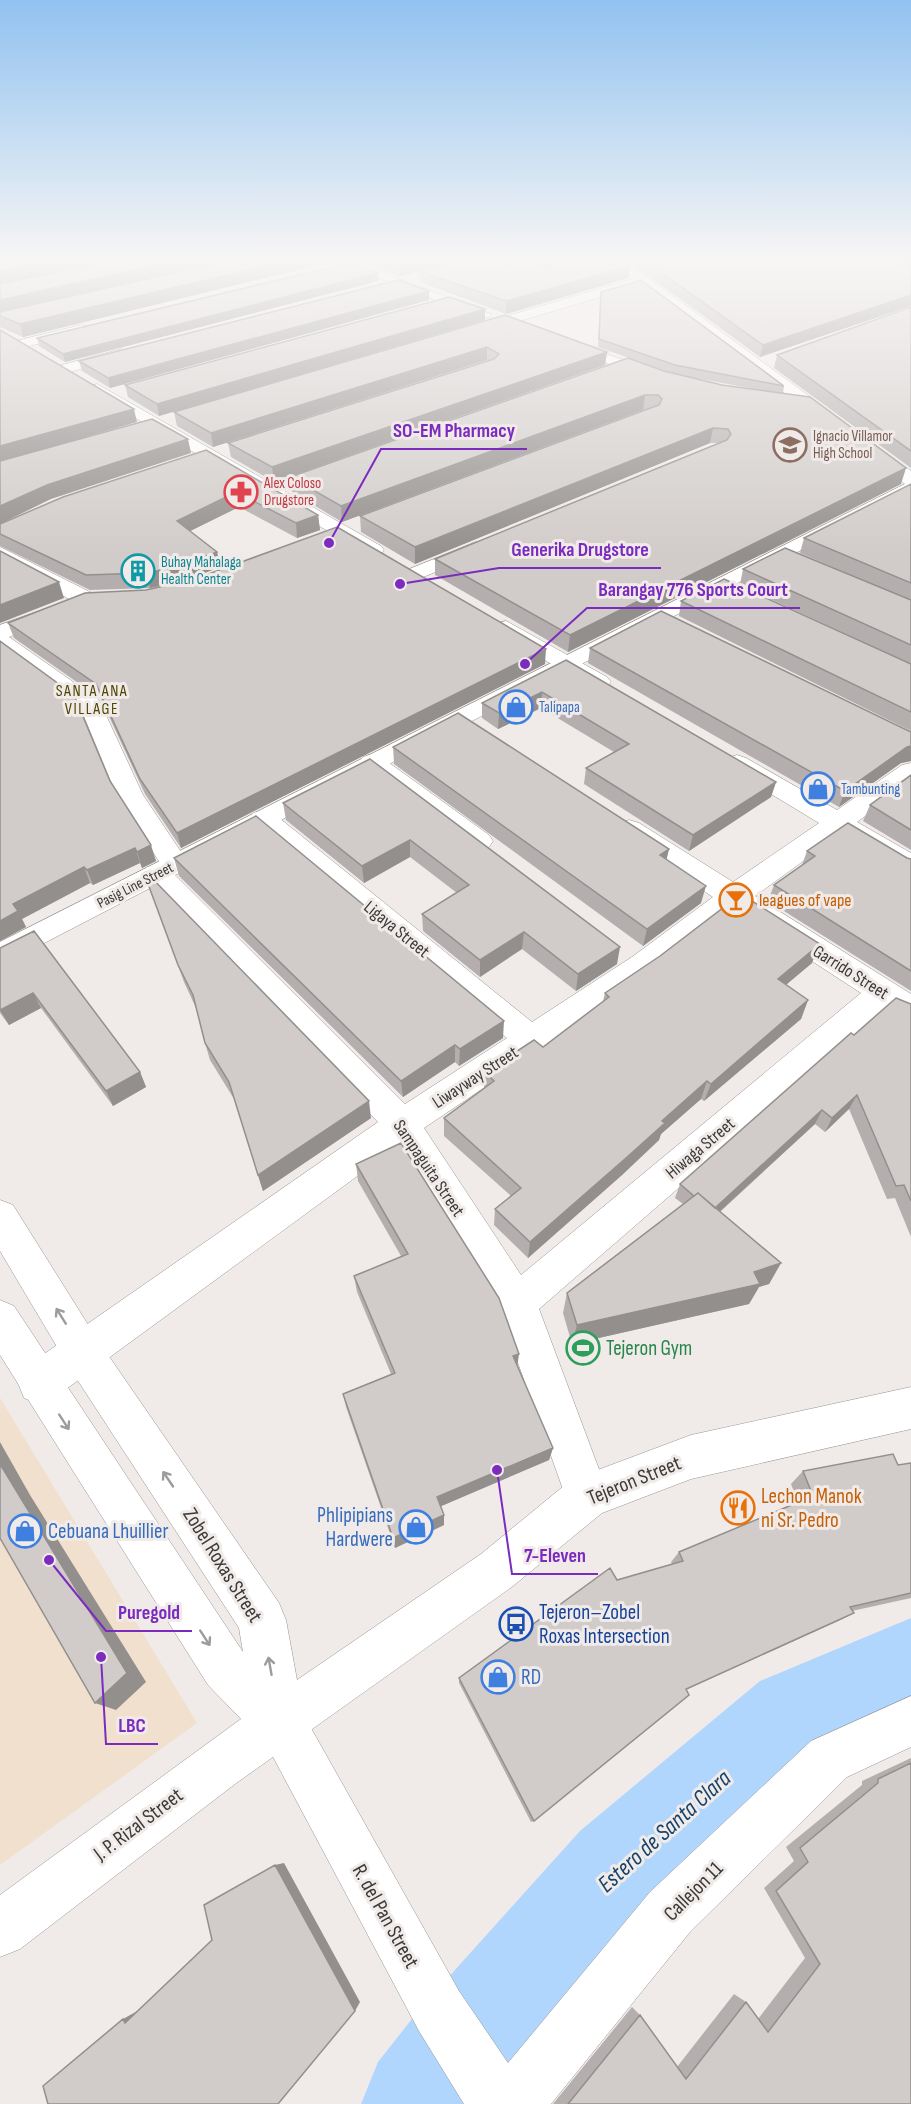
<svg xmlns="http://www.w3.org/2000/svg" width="911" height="2104" font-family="'Sofia Sans Condensed',sans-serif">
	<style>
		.commercial { fill: #f0e0cd }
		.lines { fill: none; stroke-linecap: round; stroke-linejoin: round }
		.river { fill: #b0d6fd; fill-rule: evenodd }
		.minor-casing { stroke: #989491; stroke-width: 1 }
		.major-casing { stroke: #989491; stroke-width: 1 }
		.minor { fill: #fff; fill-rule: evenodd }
		.major { fill: #fff; fill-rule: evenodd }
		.wall { fill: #b4afae; fill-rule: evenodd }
		.shaded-wall { fill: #928f8d }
		.building { fill: #d1ccca; stroke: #928f8d; stroke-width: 1.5 }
		.oneway { stroke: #9d9c9c }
		.labels { text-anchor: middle; stroke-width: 6; stroke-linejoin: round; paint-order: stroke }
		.far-education-label { font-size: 15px; fill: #785e54; stroke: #f0ebe9; text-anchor: start }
		.far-health-label { font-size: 15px; fill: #be3a42; stroke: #f0ebe9; text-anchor: start }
		.far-culture-label { font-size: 15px; fill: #0d838f; stroke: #f0ebe9; text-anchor: start }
		.far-shop-label { font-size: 15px; fill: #366cbe; stroke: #f0ebe9; text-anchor: start }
		.far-street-label { font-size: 15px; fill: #3b3a38; stroke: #f0ebe9 }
		.far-neighbourhood-label { font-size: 16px; letter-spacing: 1.5px; fill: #4f4501; stroke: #f0ebe9 }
		.food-label { font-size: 18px; fill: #c56008; stroke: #f0ebe9; text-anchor: start }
		.street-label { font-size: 18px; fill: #3b3a38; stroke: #f0ebe9 }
		.near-leisure-label { font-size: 21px; fill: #27864d; stroke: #f0ebe9; text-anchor: start }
		.near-street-label { font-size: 21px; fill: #3b3a38; stroke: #f0ebe9 }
		.near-food-label { font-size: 21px; fill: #c56008; stroke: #f0ebe9; text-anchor: start }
		.near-shop-label { font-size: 21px; fill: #366cbe; stroke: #f0ebe9; text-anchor: start }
		.near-transit-label { font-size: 21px; fill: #164399; stroke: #f0ebe9; text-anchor: start }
		.near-water-label { font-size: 24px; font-style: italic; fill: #16436c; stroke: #f0ebe9 }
		.leader { fill: none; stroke: #7b2cbf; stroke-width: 2 }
		.callout-dot { fill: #7b2cbf; stroke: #f0ebe9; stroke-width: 2 }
		.callout-label { font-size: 20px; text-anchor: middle; font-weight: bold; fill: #7b2cbf; stroke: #f0ebe9; stroke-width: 6; stroke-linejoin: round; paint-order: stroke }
	</style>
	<rect width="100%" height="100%" fill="#f0ebe9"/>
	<path class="commercial" d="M0 1398 197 1723 0 1865Z"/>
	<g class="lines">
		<path class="river" d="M911 1618V1715L830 1751 654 1905 492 2104H361L378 2062 419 2010 580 1831 760 1681Z"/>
		<defs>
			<path id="minor" d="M336 261H353L491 314 489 317H479Z
				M611 261H625L911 471V485L905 484 641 285 476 334 471 335 464 331 466 328 633 279Z
				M81 325 86 326V332L21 348 14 344 16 341Z
				M563 339 664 374 667 377 659 382 654 380 558 346 556 343Z
				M122 349 129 353 127 356 63 374 55 369 58 366Z
				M97 384 381 546 384 550 381 554H367L91 392 89 389 91 386Z
				M476 542 483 544 486 548 483 552 421 578H407L404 574 407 570Z
				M0 547 94 594 97 599 94 604H78L0 561Z
				M51 607 59 608 62 613 59 618 9 637 99 700 143 795 189 864 185 871 173 873 405 1104 507 1038 253 825 250 819 253 813 263 810 273 813 532 1022 632 957 713 897 619 835 615 829 619 823 629 820 639 823 733 882 819 823 728 768 724 763 728 758 737 755 746 758 837 810 902 765 911 763V783L857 822 911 853V874L901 872 839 835 755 896 911 994V1022L885 1009 539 1309 609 1496 603 1512 587 1518 571 1512 500 1312 397 1147 54 1398 39 1404 24 1398 18 1383 24 1368 378 1122 147 881 143 874 147 867 162 866 117 796 81 709 0 651V625ZM735 911 861 993 521 1275 424 1128 654 973Z
				M506 621 607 677 611 682 607 687H591L498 633 495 628 498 623Z
				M372 754 381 757 489 835 493 841 489 847 479 850 469 847 363 767 359 762 363 757Z
				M911 1696V1747L847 1777 690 1932 551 2104H464L419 2031 255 1723 262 1705 280 1698 298 1705 459 1991 508 2063 650 1892 811 1741Z"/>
			<path id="major" d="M911 481V493L0 966V942Z
				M0 1200 13 1205 97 1339 279 1603 286 1620 297 1680 481 1554 571 1480 691 1435 911 1387V1429L691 1479 602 1513 513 1586 235 1784 20 1949 0 1957V1895L241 1719 208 1685 0 1355V1300L14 1306 243 1652 239 1628 69 1367 0 1251Z"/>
		</defs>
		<use href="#minor" class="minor-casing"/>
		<use href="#major" class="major-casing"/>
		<use href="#minor" class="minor"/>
		<use href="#major" class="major"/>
	</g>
	<path class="wall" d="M0 261H334L23 337 0 327Z
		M368 261H457L400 276 369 264Z
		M628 261H911V306L760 357Z
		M630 266 628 278 506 314 420 282 419 271Z
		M378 281 65 362 39 346 37 338Z
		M429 291V300L110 388 82 371 79 361Z
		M600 299 784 386 783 393 901 484 568 652 435 575V559L718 443H710L415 564 361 532 360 516 647 410H643L342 522 292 492 290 477 666 371 598 347ZM690 377 760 390 722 385Z
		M911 307V468L774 368 777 355Z
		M505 315 607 352 605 365 274 482 231 457 228 443 489 361 487 360 213 447 177 426 174 412Z
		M485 320 159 416 128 397 125 385Z
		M206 450 318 515 320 530 297 538 239 507 190 531 217 552 220 567 184 581 150 588 90 590 0 546V524Z
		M911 484V664L740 585 743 569 870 583 800 553 804 538Z
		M681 601 911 664V731L679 616Z
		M8 623 545 664 181 848 145 794 101 699 14 638Z
		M0 641 110 781 156 861 142 868 140 863 93 885 90 883 22 919 26 927 0 941Z
		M590 648 911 732V761L901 763 839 807 588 663Z
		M566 660 776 782 771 797 689 851 584 784 586 768 614 752 541 708 498 729 482 718V703Z
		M393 747 669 849 666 860 701 903 643 946 394 764Z
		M370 759 617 964 576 991 522 949 480 977 423 931 422 914 457 893 410 857 364 883 286 820 283 803Z
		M911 775V850L863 821 870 805Z
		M807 851 911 859V991L768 901 774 885 802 865Z
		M174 858 503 1038 459 1066 455 1062 403 1097 179 876Z
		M144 873 371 1118 263 1191 234 1099 210 1060 205 1043 196 1008 184 982Z
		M0 948 140 1072 146 1087 113 1106 41 1008 9 1025 0 1013Z
		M812 963 786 985 808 1000 801 1019 704 1101 701 1099 661 1134 659 1140 622 1175 528 1258 494 1225 495 1209 511 1196 444 1136V1118L484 1088 485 1072 543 1047 603 1001 605 993Z
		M911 1004V1237L895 1198 887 1199 849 1109 825 1132 815 1124 720 1212 781 1263 769 1284 759 1287 749 1304 572 1344 563 1313 567 1293 683 1204 675 1198 680 1184 854 1035Z
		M356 1164 518 1367 553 1448 549 1460 440 1506 444 1515V1525L395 1548 346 1407 343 1394 391 1374 357 1292 354 1276 401 1256 358 1181Z
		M911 1463V1598L852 1611 854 1613 838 1621 686 1690 534 1821 531 1822 459 1683V1678L617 1580 672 1564 671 1562 679 1552 798 1502 791 1484 803 1471 898 1465Z
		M911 1758V2104H553L632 2007 640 2015 677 2067 734 1994 746 2002 758 2019 805 1958 764 1888 794 1861 786 1847 862 1785V1781Z"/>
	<path class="shaded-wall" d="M50 261H108L0 284V271Z
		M174 261H225L0 313V300Z
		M287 261H334L23 337 20 324Z
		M412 261H457L400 276V264Z
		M536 261H561L536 273Z
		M630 266 628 278 506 314V301Z
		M378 273V281L65 362 63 354Z
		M429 291V300L110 388 108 378Z
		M911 295V306L760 357 763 345Z
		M485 309V320L159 416 157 404Z
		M487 347V360L213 447 211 433Z
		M607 352 605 365 274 482 272 467Z
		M645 395 643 410 342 522 341 506Z
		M134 409 137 422 0 462V446Z
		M713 428 710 443 415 564V547Z
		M188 439 191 453 51 499 0 524V506L47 485Z
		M906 468 901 484 568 652 570 635Z
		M236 492 239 507 180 536 177 521Z
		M318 515 320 530 297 538 296 523Z
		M217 552 220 567 184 581 150 588 146 573Z
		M59 582 64 598 0 623V605Z
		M546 649 545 664 181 848 177 833Z
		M542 692 541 708 498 729 499 713Z
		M911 746V761L901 763 839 807 845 791 907 747Z
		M776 782 771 797 689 851 693 835Z
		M410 840V857L364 883 362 866Z
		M151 845 156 861 142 868 137 852Z
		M135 848 140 863 93 885 87 870Z
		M669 849 665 866 660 855Z
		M84 867 90 883 22 919 26 927 0 941V921L13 904Z
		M706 886 701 903 643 946 647 929Z
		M524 932 522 949 480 977V960Z
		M820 944 812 963 770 998 778 979Z
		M620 947 617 964 576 991 578 974Z
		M33 993 41 1008 9 1025 0 1010Z
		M808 1000 801 1019 704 1101 711 1084Z
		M504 1021 503 1038 459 1066 460 1049Z
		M455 1045V1062L403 1097 401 1081Z
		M140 1072 146 1087 113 1106 106 1091Z
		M707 1081 701 1099 661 1134 659 1140 622 1175 528 1258 530 1242 662 1121Z
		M857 1095 849 1109 825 1132 832 1118Z
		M369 1101 371 1118 263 1191 258 1175Z
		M822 1110 815 1124 706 1224 712 1211Z
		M781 1263 769 1284 759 1287 749 1304 572 1344 577 1325Z
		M519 1354 517 1368 513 1356Z
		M0 1442 30 1495 146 1682 116 1710 95 1703 0 1464Z
		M553 1448 549 1460 437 1508V1497Z
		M444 1515V1525L395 1548 393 1538Z
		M854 1613 838 1621 676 1694 686 1689Z
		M284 1863 360 2002 355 2011 275 1865Z
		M141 2009 125 2023 123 2019Z"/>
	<path class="building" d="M0 261H50L0 271Z
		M109 261H174L0 300V284Z
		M227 261H287L20 324 0 316V312Z
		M391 261H412L400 264Z
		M459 261H537L545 267 559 261H623L630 266 506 301 419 271Z
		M645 261H891L911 268V295L763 345Z
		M349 263 378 273 63 354 37 338Z
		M398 280 429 291 108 378 79 361Z
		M641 280 784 386 675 365 599 339 601 292Z
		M449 297 485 309 157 404 125 385Z
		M911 307V451L777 355Z
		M505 315 607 352 272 467 228 443 494 359 499 354 487 347 211 433 174 412Z
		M0 330 134 409 0 446Z
		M628 358 664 371 722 385 810 397 906 468 570 635 435 559 727 440 731 434 728 429 713 428 415 547 360 516 659 405 662 399 658 395H645L341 506 290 477Z
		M152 419 188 439 47 485 0 506V461Z
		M206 450 318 515 296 523 236 492 177 521 217 552 181 566 146 573 86 575 0 534V524L63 497Z
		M911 484V583L804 538Z
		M337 527 546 649 177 833 140 779 96 684 8 623 85 593 146 590 195 579Z
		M785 548 911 600V645L743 569Z
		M0 551 59 582 0 605Z
		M724 579 911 664V712L681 601Z
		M661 611 911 732V746L907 747 845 791 590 648Z
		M0 641 74 695 110 781 151 845 137 852 135 848 87 870 84 867 13 904 18 911 0 921Z
		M566 660 776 782 693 835 586 768 629 744 542 692 499 713 482 703Z
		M458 713 669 849 660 855 706 886 647 929 393 747Z
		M370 759 620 947 578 974 524 932 480 960 422 914 469 885 410 840 362 866 283 803Z
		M911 775V830L870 805Z
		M256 816 504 1021 460 1049 455 1045 401 1081 174 858Z
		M848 823 907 858 911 859V971L774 885 815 856 807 851Z
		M146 872 369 1101 258 1175 229 1082 205 1043 193 995 178 965 144 873Z
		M744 896 820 944 778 979 808 1000 711 1084 707 1081 662 1121 665 1123 626 1158 530 1242 495 1209 521 1188 444 1118 494 1081 485 1072 534 1040 543 1047 609 997 605 993 660 956 732 901 735 903Z
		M34 931 140 1072 106 1091 33 993 0 1010V948Z
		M896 998 911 1004V1201L904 1185 896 1186 857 1095 832 1118 822 1110 715 1208 698 1193 694 1196 680 1184 851 1033 854 1035Z
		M401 1143 499 1298 519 1354 513 1356 553 1448 437 1497 444 1515 393 1538 343 1394 395 1373 354 1276 408 1254 356 1164Z
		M698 1193 781 1263 754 1272 760 1284 577 1325 567 1293Z
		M893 1454 898 1465 911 1463V1593L850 1607 854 1613 686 1689 689 1695 534 1821 459 1678 610 1568 617 1580 683 1561 679 1552 813 1496 803 1471Z
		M0 1464 127 1673 95 1703 0 1538Z
		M911 1763V2104H568L640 2015 686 2079 746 2002 768 2032 820 1964 776 1891 808 1862 800 1848 878 1783V1779Z
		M275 1865 355 2011 278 2104H48L43 2086 123 2019 125 2023 212 1940 204 1905Z"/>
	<defs><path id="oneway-shaft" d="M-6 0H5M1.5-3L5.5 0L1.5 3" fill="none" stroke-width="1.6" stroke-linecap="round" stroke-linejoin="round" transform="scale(1.5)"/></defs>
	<g class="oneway">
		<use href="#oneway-shaft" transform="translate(61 1316) rotate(-122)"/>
		<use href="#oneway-shaft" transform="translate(64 1422) rotate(57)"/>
		<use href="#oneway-shaft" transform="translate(168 1479) rotate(-124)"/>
		<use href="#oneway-shaft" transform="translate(205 1638) rotate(57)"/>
		<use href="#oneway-shaft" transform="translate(270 1666) rotate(-100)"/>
	</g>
	<linearGradient id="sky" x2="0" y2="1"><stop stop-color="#91c2f0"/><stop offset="0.47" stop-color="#f8f6f5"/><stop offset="1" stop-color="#f8f6f5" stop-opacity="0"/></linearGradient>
	<rect width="911" height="555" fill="url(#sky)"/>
	<defs>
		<symbol id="school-ring" viewBox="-11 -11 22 22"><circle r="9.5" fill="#f0ebe9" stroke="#8d6e63" stroke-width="1.5"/><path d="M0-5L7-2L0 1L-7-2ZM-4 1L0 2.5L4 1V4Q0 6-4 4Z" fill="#8d6e63"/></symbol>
		<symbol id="pharmacy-ring" viewBox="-11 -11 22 22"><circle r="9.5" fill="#f0ebe9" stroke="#e0444e" stroke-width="1.5"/><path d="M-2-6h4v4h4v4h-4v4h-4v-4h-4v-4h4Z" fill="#e0444e"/></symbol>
		<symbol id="building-ring" viewBox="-11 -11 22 22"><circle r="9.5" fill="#f0ebe9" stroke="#0f9aa8" stroke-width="1.5"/><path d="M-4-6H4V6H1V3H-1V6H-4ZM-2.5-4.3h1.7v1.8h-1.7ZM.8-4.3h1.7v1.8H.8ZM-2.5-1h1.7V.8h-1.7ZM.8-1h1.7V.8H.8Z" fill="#0f9aa8"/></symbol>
		<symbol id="shop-ring" viewBox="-11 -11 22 22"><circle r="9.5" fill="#f0ebe9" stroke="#3f7fe0" stroke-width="1.5"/><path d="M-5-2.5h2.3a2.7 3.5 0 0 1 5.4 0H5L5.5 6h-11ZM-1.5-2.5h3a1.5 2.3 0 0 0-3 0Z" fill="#3f7fe0"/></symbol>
		<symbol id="bar-ring" viewBox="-11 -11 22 22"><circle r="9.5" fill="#f0ebe9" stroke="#e8710a" stroke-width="1.5"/><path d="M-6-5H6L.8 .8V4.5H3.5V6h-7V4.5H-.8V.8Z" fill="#e8710a"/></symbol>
		<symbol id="stadium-ring" viewBox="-11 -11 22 22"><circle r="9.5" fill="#f0ebe9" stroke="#2e9e5b" stroke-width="1.5"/><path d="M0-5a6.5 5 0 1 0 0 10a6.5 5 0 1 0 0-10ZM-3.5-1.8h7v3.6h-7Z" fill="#2e9e5b"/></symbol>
		<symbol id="restaurant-ring" viewBox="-11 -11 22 22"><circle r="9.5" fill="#f0ebe9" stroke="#e8710a" stroke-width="1.5"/><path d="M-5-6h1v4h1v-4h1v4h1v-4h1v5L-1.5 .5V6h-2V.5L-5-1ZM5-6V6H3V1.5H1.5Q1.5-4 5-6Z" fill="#e8710a"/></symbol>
		<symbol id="bus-ring" viewBox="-11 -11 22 22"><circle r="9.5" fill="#f0ebe9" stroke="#1a4fb4" stroke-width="1.5"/><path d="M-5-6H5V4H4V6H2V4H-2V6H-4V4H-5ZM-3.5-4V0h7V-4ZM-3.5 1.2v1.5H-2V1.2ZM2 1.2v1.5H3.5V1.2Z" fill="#1a4fb4"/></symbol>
	</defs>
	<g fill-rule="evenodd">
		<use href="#school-ring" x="771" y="426" width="38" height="38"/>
		<use href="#pharmacy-ring" x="222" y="473" width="38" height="38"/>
		<use href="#building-ring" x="119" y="552" width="38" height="38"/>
		<use href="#shop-ring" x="497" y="688" width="38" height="38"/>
		<use href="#shop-ring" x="799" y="770" width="38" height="38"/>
		<use href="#bar-ring" x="717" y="881" width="38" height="38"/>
		<use href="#stadium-ring" x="564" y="1329" width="38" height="38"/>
		<use href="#restaurant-ring" x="719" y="1489" width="38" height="38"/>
		<use href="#shop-ring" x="397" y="1508" width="38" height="38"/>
		<use href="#shop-ring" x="6" y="1512" width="38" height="38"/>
		<use href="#bus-ring" x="497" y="1605" width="38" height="38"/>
		<use href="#shop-ring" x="479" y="1658" width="38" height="38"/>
	</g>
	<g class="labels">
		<g class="far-education-label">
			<text x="813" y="441">Ignacio Villamor<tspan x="813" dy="17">High School</tspan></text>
		</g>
		<g class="far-health-label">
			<text x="264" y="488">Alex Coloso<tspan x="264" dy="17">Drugstore</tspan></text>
		</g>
		<g class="far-culture-label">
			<text x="161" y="567">Buhay Mahalaga<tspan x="161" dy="17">Health Center</tspan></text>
		</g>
		<g class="far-shop-label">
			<text x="539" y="712">Talipapa</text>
			<text x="841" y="794">Tambunting</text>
		</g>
		<g class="far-street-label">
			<text transform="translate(135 885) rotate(-27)" y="5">Pasig Line Street</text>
		</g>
		<g class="far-neighbourhood-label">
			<text x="92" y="696">SANTA ANA<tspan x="92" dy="18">VILLAGE</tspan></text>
		</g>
		<g class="food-label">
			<text x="759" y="906">leagues of vape</text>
		</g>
		<g class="street-label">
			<text transform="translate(397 929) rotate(39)" y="6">Ligaya Street</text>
			<text transform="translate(851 972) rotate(32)" y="6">Garrido Street</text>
			<text transform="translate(475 1077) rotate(-33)" y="6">Liwayway Street</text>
			<text transform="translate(700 1148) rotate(-40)" y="6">Hiwaga Street</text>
			<text transform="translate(429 1168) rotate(56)" y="6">Sampaguita Street</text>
		</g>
		<g class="near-leisure-label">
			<text x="606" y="1355">Tejeron Gym</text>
		</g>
		<g class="near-street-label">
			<text transform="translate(634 1480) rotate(-22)" y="7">Tejeron Street</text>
			<text transform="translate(223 1565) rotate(58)" y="7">Zobel Roxas Street</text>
			<text transform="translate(138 1824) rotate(-37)" y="7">J. P. Rizal Street</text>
			<text transform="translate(693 1891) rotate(-45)" y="7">Callejon 11</text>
			<text transform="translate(386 1916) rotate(61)" y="7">R. del Pan Street</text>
		</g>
		<g class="near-food-label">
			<text x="761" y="1503">Lechon Manok<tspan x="761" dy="24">ni Sr. Pedro</tspan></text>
		</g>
		<g class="near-shop-label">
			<text x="393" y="1522" text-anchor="end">Phlipipians<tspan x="393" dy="24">Hardwere</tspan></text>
			<text x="48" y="1538">Cebuana Lhuillier</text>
			<text x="521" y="1684">RD</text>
		</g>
		<g class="near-transit-label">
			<text x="539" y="1619">Tejeron–Zobel<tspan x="539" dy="24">Roxas Intersection</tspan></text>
		</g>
		<g class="near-water-label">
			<text transform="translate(664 1831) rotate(-42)" y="8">Estero de Santa Clara</text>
		</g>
	</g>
	<path class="leader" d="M329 543L381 449H527M400 584L499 568H661M525 664L587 608H800M497 1470L512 1574H598M49 1560L106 1631H192M101 1657L106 1744H158"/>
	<g class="callout-dot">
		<circle cx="329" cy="543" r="6"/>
		<circle cx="400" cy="584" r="6"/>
		<circle cx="525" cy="664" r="6"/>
		<circle cx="497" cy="1470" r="6"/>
		<circle cx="49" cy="1560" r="6"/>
		<circle cx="101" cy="1657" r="6"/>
	</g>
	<g class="callout-label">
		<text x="454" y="437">SO-EM Pharmacy</text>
		<text x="580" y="556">Generika Drugstore</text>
		<text x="693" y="596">Barangay 776 Sports Court</text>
		<text x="555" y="1562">7-Eleven</text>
		<text x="149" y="1619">Puregold</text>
		<text x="132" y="1732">LBC</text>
	</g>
</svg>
